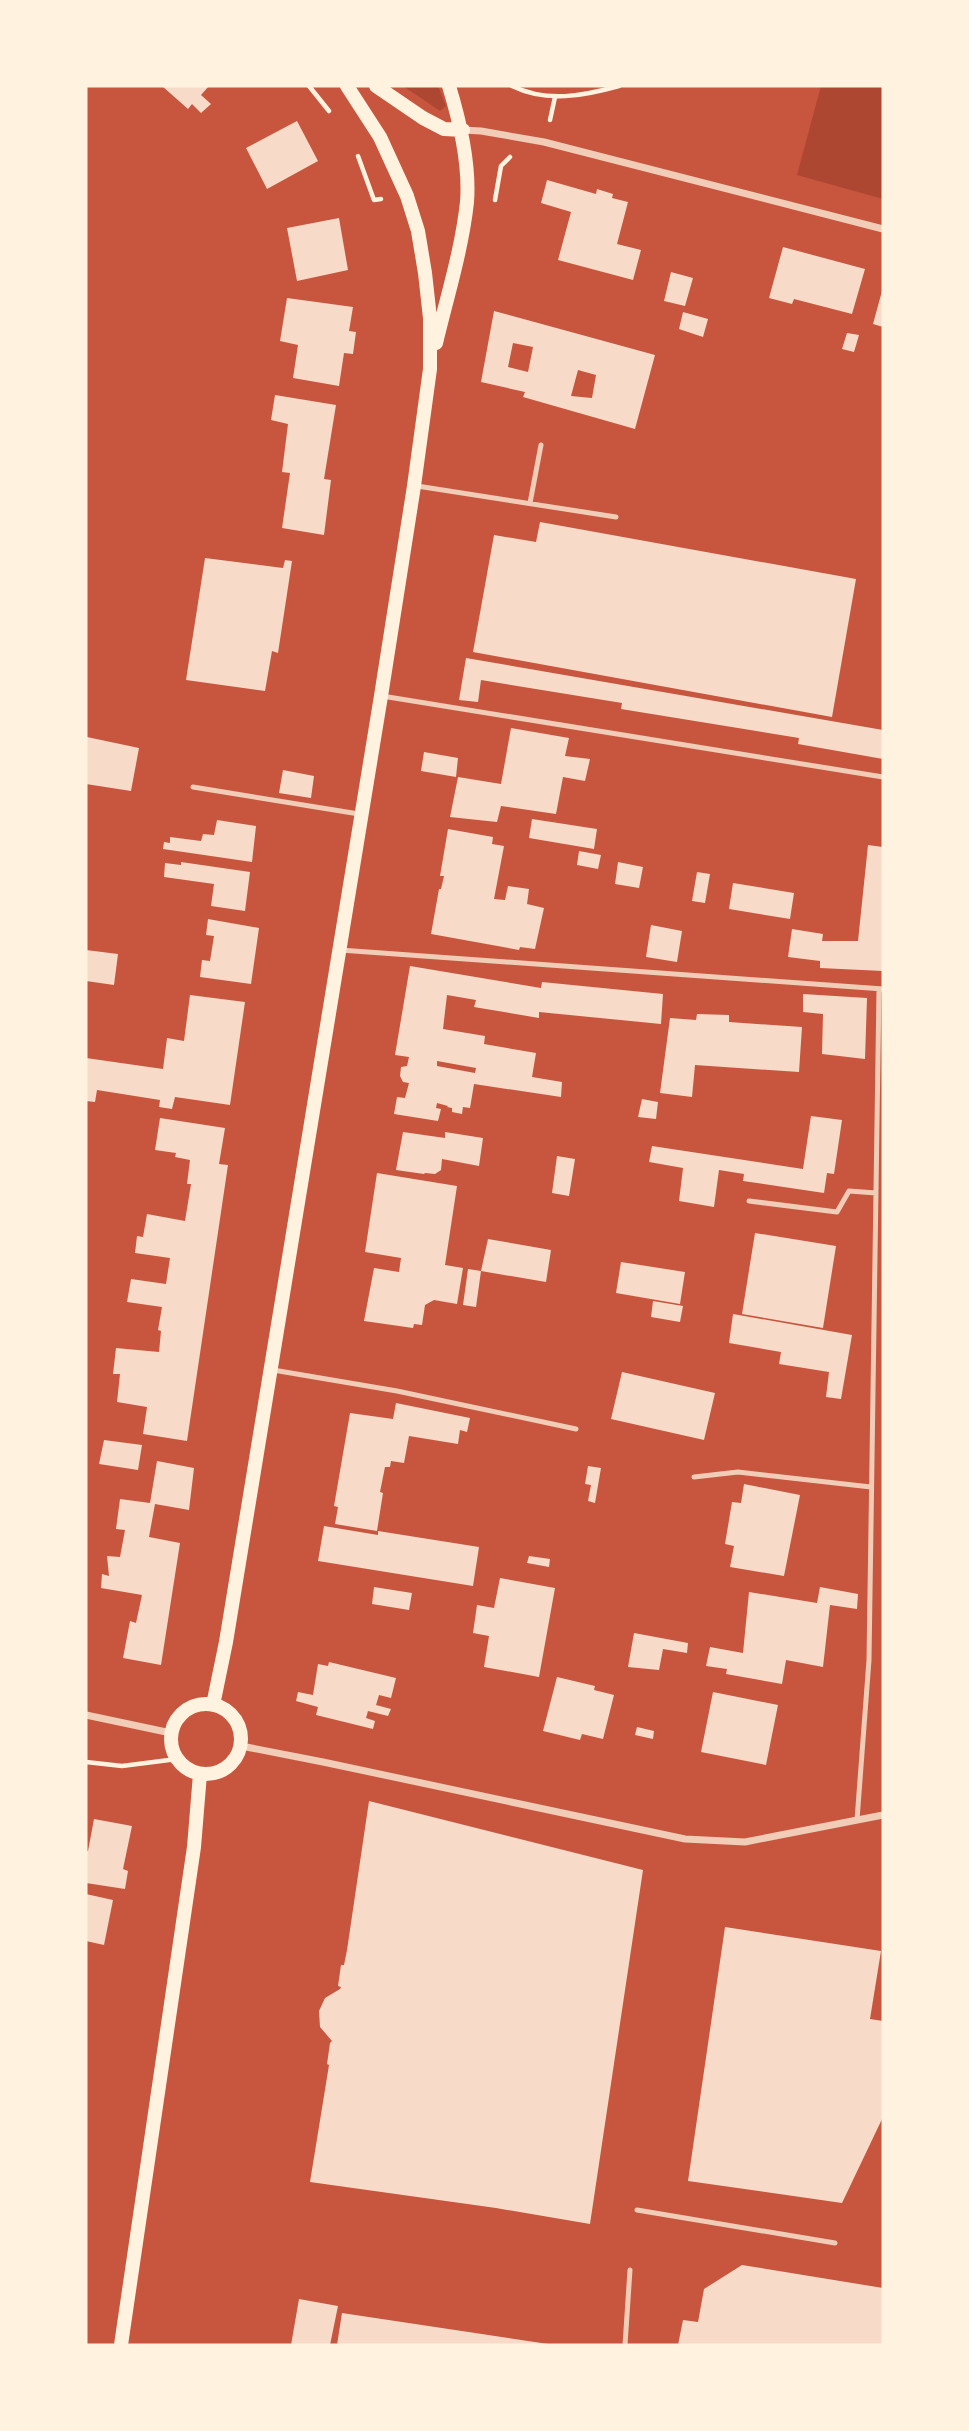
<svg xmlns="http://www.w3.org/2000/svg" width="969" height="2431" font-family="'Roboto Condensed',sans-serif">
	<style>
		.green { fill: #ae4732 }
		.building { fill: #f7dbc8; fill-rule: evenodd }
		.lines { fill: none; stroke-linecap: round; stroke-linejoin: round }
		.path { stroke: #fff3e0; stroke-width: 4.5 }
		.service { stroke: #f1ccb7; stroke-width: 5 }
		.minor { stroke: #f1ccb7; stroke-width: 7 }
		.secondary { stroke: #fff3e0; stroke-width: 14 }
	</style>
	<rect width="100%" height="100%" fill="#c8553d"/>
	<path class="green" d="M403 86H438L446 106 440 111Z
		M821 86H883V199L797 175Z"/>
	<path class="building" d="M162 86H209L201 95 211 104 201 113 192 104 188 109Z
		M297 121 318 161 267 189 246 148Z
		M547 180 596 194 597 189 613 194 612 198 628 202 617 244 641 250 633 280 558 260 571 212 541 203Z
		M339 218 348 270 297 281 287 228Z
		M783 247 865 269 852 314 794 299 792 304 769 298Z
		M671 272 693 278 685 306 664 301Z
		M882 291H883V327L873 324Z
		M287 298 353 307 349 331 356 332 353 354 344 353 339 386 293 378 298 345 280 341Z
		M494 311 655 355 635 429 523 397 525 392 481 382ZM513 343 533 347 528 372 508 367ZM578 370 596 375 592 398 571 396Z
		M683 312 708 319 703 337 679 329Z
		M847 333 859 335 854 352 842 349Z
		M275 395 336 405 324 479 331 480 324 535 282 528 290 473 282 472 288 424 271 420Z
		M540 522 856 579 832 717 473 652 494 535 536 542Z
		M205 558 283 568 285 560 292 561 278 653 272 651 265 691 186 680Z
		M466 658 883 730V759L798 744 799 738 621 709 622 703 481 680 478 702 459 700Z
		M511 728 569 738 565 756 590 759 585 781 563 777 556 814 501 806 497 822 450 817 458 777 501 784Z
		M87 737 139 748 131 791 86 784Z
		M424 752 458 758 456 777 421 771Z
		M283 770 314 776 311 798 279 793Z
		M532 819 597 829 594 849 529 838Z
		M217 820 256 826 252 862 163 849 164 842 170 843V837L201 841 203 834 214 835Z
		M448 829 493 837 492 844 504 846 494 899 505 900 508 886 529 889 527 904 544 908 535 949 520 947 519 950 431 934 439 889H441L444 876H440Z
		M868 845 883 847V971L820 968V961L788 957 792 929 823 934 822 941H858Z
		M579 851 601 855 598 869 577 865Z
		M181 862 250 872 245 911 211 906 214 884 164 877 165 863 181 865Z
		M618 862 643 867 639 888 615 884Z
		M697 872 710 874 705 903 692 901Z
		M733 883 794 893 790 919 729 909Z
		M208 919 259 928 251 984 200 977 202 960 210 961 214 936 206 935Z
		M651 925 682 931 677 962 646 957Z
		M86 950 118 954 114 985 86 981Z
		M410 966 541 988 542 982 663 994 661 1024 539 1012V1018L474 1007 476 1000 447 995 443 1029 485 1036 484 1044 536 1053 532 1077 562 1082 561 1097 474 1084 470 1108 463 1107 462 1114 452 1112V1108L447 1107 448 1106 437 1103 436 1108 441 1109 438 1121 394 1114 397 1097 405 1098 409 1083 403 1082 400 1076 401 1067 407 1066 409 1057 395 1055ZM437 1061 476 1068 475 1073 437 1066Z
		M803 994 867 998 865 1059 822 1054 823 1014 803 1012Z
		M190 995 245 1002 230 1105 175 1097 172 1109 159 1107 160 1100 97 1090 95 1102 86 1101V1058L163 1069 167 1038 184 1041Z
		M697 1014 729 1015V1022L802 1027 799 1072 695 1065 692 1097 660 1093 670 1018 696 1020Z
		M642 1099 658 1102 656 1119 638 1117Z
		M811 1116 842 1120 834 1174 827 1173 824 1193 743 1181 744 1174 719 1170 714 1207 679 1201 683 1168 649 1162 652 1146 803 1169Z
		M160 1118 225 1128 219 1164 228 1165 187 1441 143 1434 147 1407 117 1402 120 1374H113L116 1348 159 1352 161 1331 158 1330 162 1307 127 1302 131 1279 166 1284 170 1258 135 1253 137 1236 143 1237 147 1214 185 1221 191 1184H187L190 1160 175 1157 176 1153 155 1150Z
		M403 1132 445 1138V1132L483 1138 479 1166 442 1159 441 1170 435 1174 425 1173 424 1174 396 1170Z
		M557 1156 575 1159 569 1196 552 1193Z
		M377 1173 457 1186 445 1265 463 1268 457 1304 434 1300 425 1305 422 1325 414 1324 413 1328 364 1321 374 1268 399 1272 401 1258 365 1252Z
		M755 1233 836 1246 823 1328 742 1314Z
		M488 1239 551 1250 546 1282 481 1271 476 1307 463 1305 468 1269 481 1271Z
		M621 1262 685 1272 680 1304 616 1293Z
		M653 1301 683 1306 680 1322 651 1317Z
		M733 1314 852 1335 841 1399 826 1397 829 1372 779 1364 781 1352 729 1343Z
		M622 1372 715 1393 704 1440 611 1419Z
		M396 1403 470 1418 467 1432 460 1430 458 1444 409 1436 404 1463 391 1461 390 1467H385L380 1492 383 1493 377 1531 335 1524 338 1507 334 1506 350 1413 393 1419Z
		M104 1440 142 1445 138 1470 99 1464Z
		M157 1461 194 1468 189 1510 155 1504 149 1537 180 1543 161 1665 123 1658 130 1621 136 1623 142 1595 101 1588 102 1574 109 1576 107 1556 120 1557 125 1530 116 1529 120 1499 150 1503Z
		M588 1466 601 1468 595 1503 588 1501 591 1485 585 1484Z
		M744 1484 800 1495 784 1576 730 1567 734 1546 725 1544 732 1502 741 1503Z
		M324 1526 378 1535V1531L479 1547 473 1586 318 1561Z
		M529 1556 550 1559 549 1567 527 1563Z
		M500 1578 555 1588 539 1677 484 1667 489 1636 473 1633 477 1605 494 1608Z
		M374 1587 412 1593 409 1610 372 1604Z
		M820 1587 858 1594 857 1609 830 1605 823 1667 786 1660 782 1684 726 1674 727 1669 706 1666 710 1647 743 1653 749 1592 817 1603Z
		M634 1633 688 1643 687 1653 663 1649 659 1670 628 1667Z
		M329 1662 396 1678 391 1698 379 1695 376 1705 391 1709 388 1716 368 1711 366 1718 375 1721 373 1729 316 1715 318 1707 296 1701 298 1692 313 1695 318 1664 328 1666Z
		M557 1677 595 1686 594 1690 614 1695 603 1739 582 1734 580 1740 543 1731Z
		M713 1692 778 1705 766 1765 701 1752Z
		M637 1727 654 1731 653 1739 635 1735Z
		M369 1801 643 1870 590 2224 496 2208 310 2182 329 2065 327 2064 330 2043 332 2041 320 2027 319 2011 325 1998 340 1989 341 1987 338 1986 341 1965H344L347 1950Z
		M94 1819 132 1826 123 1869 128 1871 125 1889 86 1883V1851H88Z
		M86 1894 113 1900 104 1945 86 1941Z
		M725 1927 881 1951 870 2019 883 2021V2117L842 2203 688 2181Z
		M742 2265 883 2288V2345H678L683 2320 698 2322 704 2289Z
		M299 2299 338 2306 330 2345H291Z
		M342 2313 548 2344V2345H337Z"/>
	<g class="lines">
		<path class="path" d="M309 86 329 111
			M512 86C547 103 583 96 619 86
			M550 120 555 97
			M358 156 374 200 381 199
			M495 200 501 166 510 157
			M86 1762 122 1766 177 1759"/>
		<path class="service" d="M417 486 616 517
			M530 503 541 445
			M382 696 883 777
			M193 787 359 814
			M340 950 883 989
			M749 1201 837 1212 849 1191 876 1193
			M273 1370 397 1391 576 1429
			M694 1477 738 1472 871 1487
			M857 1820 869 1660 879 989
			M637 2210 835 2243
			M625 2345 630 2270"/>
		<path class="minor" d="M463 130 481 131 544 142 883 229
			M86 1715 171 1733
			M241 1746 323 1762 685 1839 745 1842 883 1815"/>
		<path class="secondary" d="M376 86 423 118 444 129 463 130
			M436 343C447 297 462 249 467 202 470 164 460 122 449 86
			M171 1739a35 35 0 1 1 70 0a35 35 0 1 1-70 0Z
			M213 1705 226 1642 381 696 414 486 430 369V318L425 273 418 231 407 196 380 137 347 86
			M121 2345 194 1847 200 1774"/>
	</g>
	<rect width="969" height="2431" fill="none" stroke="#fff3e0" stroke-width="175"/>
</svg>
